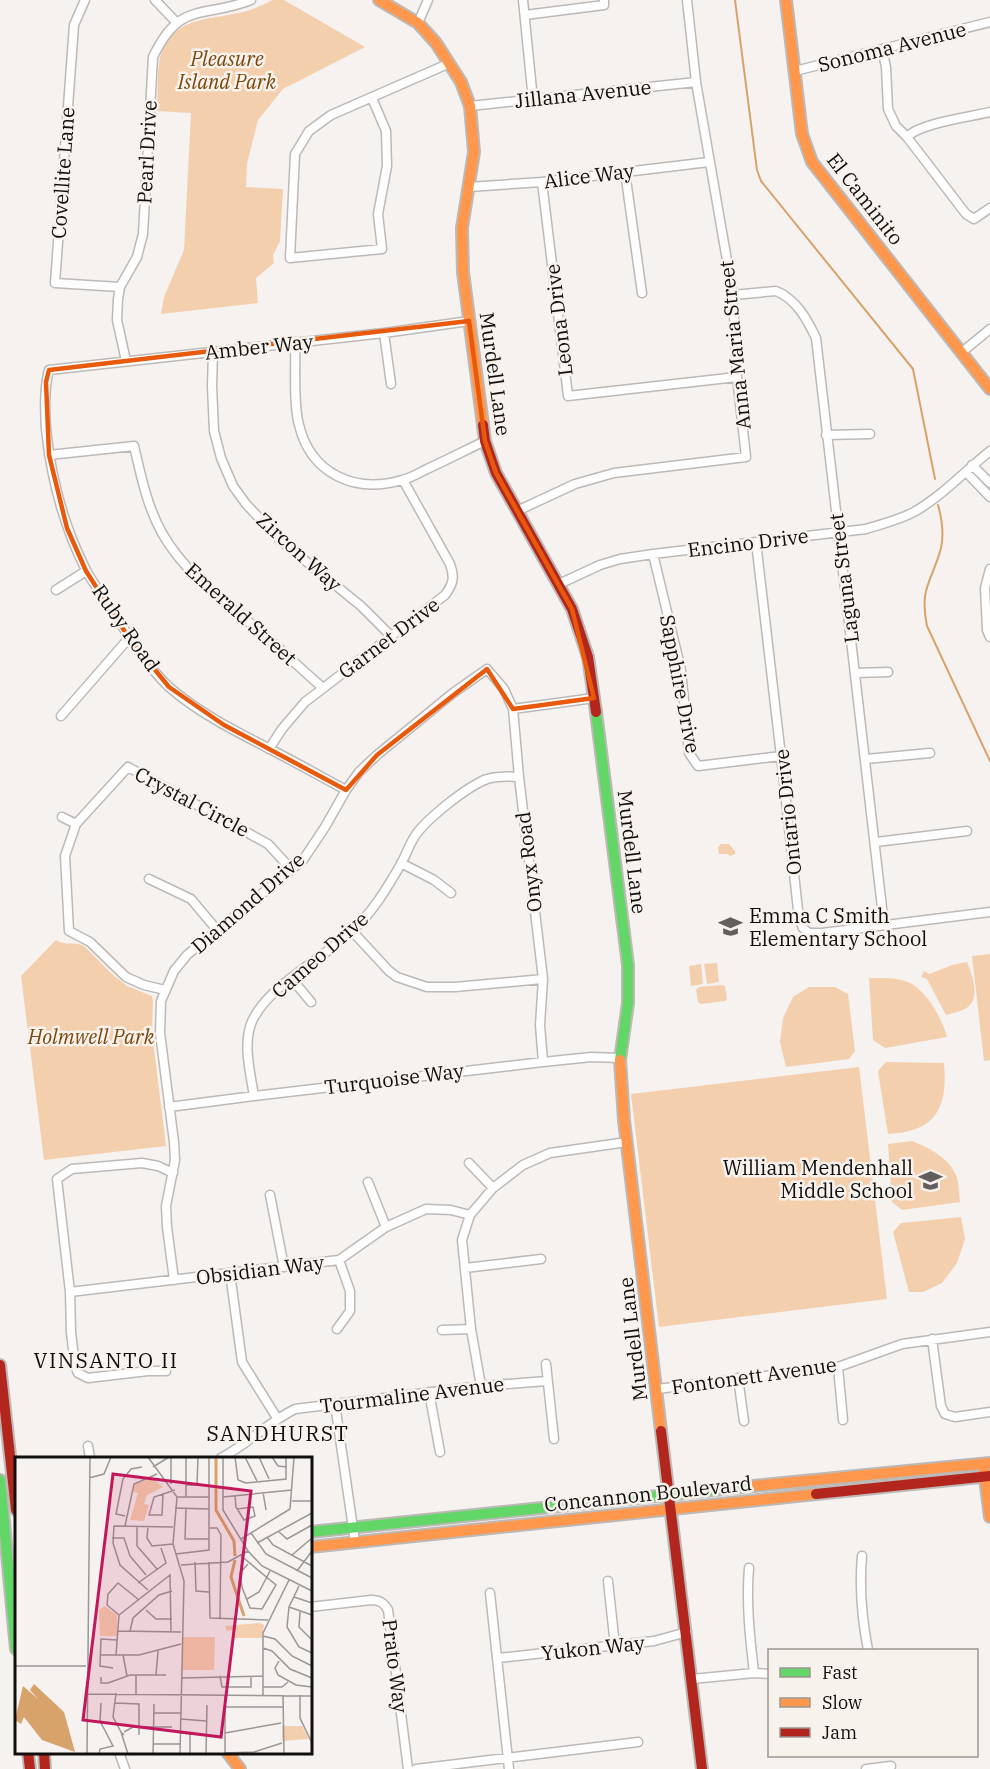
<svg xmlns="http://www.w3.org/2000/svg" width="990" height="1769" font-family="'IBM Plex Serif',serif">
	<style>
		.green { fill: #f4cfad }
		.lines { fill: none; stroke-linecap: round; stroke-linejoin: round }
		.stream { stroke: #d8a26b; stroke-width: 2 }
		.street-casing { stroke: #bcb9b7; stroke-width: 11 }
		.fast-casing { stroke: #bcb9b7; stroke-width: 14 }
		.slow-casing { stroke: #bcb9b7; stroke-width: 14 }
		.jam-casing { stroke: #bcb9b7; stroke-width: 14 }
		.street { stroke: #fefdfd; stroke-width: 8 }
		.fast { stroke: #63d668; stroke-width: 10 }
		.slow { stroke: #ff974d; stroke-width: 10 }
		.jam { stroke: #b3261e; stroke-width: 10 }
		.marked { fill: none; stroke: #e8590c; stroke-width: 4.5; stroke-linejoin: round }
		.labels { text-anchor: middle; stroke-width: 5; stroke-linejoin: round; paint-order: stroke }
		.street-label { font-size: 20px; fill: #110f0d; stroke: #f8f2ed }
		.park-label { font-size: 20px; font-style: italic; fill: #79470d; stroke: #f8f2ed }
		.poi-label { font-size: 20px; fill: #110f0d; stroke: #f8f2ed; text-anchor: start }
		.neighbourhood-label { font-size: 21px; letter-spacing: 1.5px; fill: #110f0d; stroke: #f8f2ed }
		.inset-river { fill: none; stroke: #d8a26b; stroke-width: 3 }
		.inset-road { fill: none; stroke: #9a9795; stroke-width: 1.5 }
		.view { fill: #c2185b; fill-opacity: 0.15; stroke: #c2185b; stroke-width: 3 }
		.inset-edge { fill: none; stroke: #110f0d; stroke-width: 3 }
	</style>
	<rect width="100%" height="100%" fill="#f5f2f0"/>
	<path class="green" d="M273 0H284L365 47 283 89 258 120 247 164 246 187 283 189 280 241 273 255 274 263 256 278 258 303 161 314 164 297 184 250 191 113 157 111C158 96 157 79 159 64 167 14 211 21 247 11 256 8 265 4 273 0Z
		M721 844H729L735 851V854L730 856 727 854H719L718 847Z
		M56 940C64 946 74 941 84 946L113 975 127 986 152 996 153 1001 152 1032 166 1146 44 1160 21 976Z
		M990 954V1060L984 1061 972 956Z
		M967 962C972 975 982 1000 965 1009 959 1012 952 1013 946 1015L927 979 921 977 924 971 929 974 952 965Z
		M717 963 719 982 707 984 704 964Z
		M701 964 703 984 691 986 689 966Z
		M869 978C883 978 900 977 912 984 929 995 942 1019 947 1037L885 1048 873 1040Z
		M722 985 725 986 727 999 725 1001 701 1004 698 1002 696 990 699 987Z
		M809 987H835L848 994 855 1051 849 1059 786 1067 780 1042 783 1018 793 997Z
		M886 1062 944 1063C948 1108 936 1132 888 1134L878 1071Z
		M859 1067 887 1299 659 1327 631 1094Z
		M912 1141C929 1148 946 1156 955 1173 959 1180 959 1193 960 1202L902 1210 892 1202 888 1144Z
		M961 1217 965 1239 957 1263 942 1283 923 1292H909L893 1232 901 1223Z"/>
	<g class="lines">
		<path class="stream" d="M735 0 757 170 761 181 913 369 935 479
			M938 505C942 519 944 534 941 548 932 582 919 587 927 626L990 761"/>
		<defs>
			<path id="street" d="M85 0 74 25 55 283 120 287
				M155 0 176 22
				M523 0 533 100
				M525 15 604 5V0
				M418 23 428 0
				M882 49 886 67 888 109 896 126 907 137 966 214 974 219 990 208
				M795 71 990 22
				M372 98 386 131 387 166 378 214 382 249 290 258 295 154 309 131 331 115 450 63
				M470 106 696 82
				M907 137C920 123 970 117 990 112
				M625 172 642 293
				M542 182 568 396 737 377
				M469 187 542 182 709 162
				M733 295 776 291C796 299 807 319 816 338L884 925
				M384 333 391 384
				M295 342C296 366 293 403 299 425 311 474 355 494 402 480 411 478 419 473 427 469 447 460 466 450 485 441
				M213 352 212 386 214 431 221 458 233 486 246 504 281 541 361 606 391 636
				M962 352 990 329
				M126 361 117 320 118 299 120 287 137 257 143 234 153 57C180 0 202 19 251 0
				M826 435 870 434
				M49 455 134 446C141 476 147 506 162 533 184 572 221 599 255 627 278 647 300 668 323 688
				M972 465 990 483
				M966 472 990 497
				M517 511 575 484 614 473 746 457 737 377 733 295 696 82 687 0
				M756 542 781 756 798 910 800 921 803 928 809 933H822L990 912
				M653 554 681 670 689 753 698 766 781 756
				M990 569 985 588 987 630 990 637
				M559 584 600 565 620 559 653 554 866 529C882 524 899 520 914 512 942 496 965 471 990 451
				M56 590 86 571
				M855 673 888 672
				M513 709 594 698
				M61 716 129 638
				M269 749 282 729 305 702 445 595C453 584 455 578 450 564L403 480
				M866 759 930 753
				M346 790C320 776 295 762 270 749 235 731 199 713 169 687 146 665 129 637 112 610 104 596 92 583 85 568 63 524 51 478 46 429 45 410 44 389 49 370L384 333 469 321
				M62 817 76 824
				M876 842 967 831
				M401 863 434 880 451 893
				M149 879 191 899 217 930
				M352 931 389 971 397 977 427 987H455L543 979
				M291 978 311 1002
				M165 990 144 985 126 977 90 942 69 931 65 856 76 824 128 767 268 844 292 870
				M254 1096C250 1071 242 1042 253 1019 272 983 324 958 352 931 373 912 387 888 401 864 406 855 409 845 415 836 426 819 468 786 487 779 498 776 507 776 519 777
				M169 1107 254 1096 543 1062 591 1057 620 1058
				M469 1163 493 1188
				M368 1182 386 1227
				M270 1195 284 1267
				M470 1215 462 1240 471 1329 481 1386
				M465 1268 541 1259
				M230 1273 242 1362 277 1418
				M174 1280 167 1227 166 1206 175 1160 174 1142 160 1033 161 1001 174 971 187 955 303 860 325 827 346 790 359 772 377 755 453 693 487 669 504 689 513 709 519 777 543 979 540 1025 543 1062
				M70 1292 339 1260 386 1227 426 1209 451 1210 470 1215 493 1188 523 1165 550 1153 627 1142
				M337 1329 350 1311V1291L339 1260
				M442 1330 471 1329
				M932 1339 941 1406 945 1414 955 1417 990 1412
				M546 1364 554 1439
				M838 1367 843 1420
				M166 1371H148L88 1378 78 1373 75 1366 71 1332 70 1292 57 1179 72 1169 142 1163 158 1166 173 1173
				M738 1378 744 1421
				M657 1389 838 1367 902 1344 990 1332
				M429 1392 440 1452
				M335 1404 355 1542
				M88 1446 90 1458
				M221 1458C248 1444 267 1423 295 1409L481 1386 547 1381
				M862 1556C859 1589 862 1619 868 1650
				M749 1568C746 1603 750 1638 754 1673
				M608 1581 615 1646
				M490 1593 509 1769
				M310 1607 371 1600C380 1600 384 1603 388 1610L408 1769
				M498 1658 654 1641 687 1632
				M692 1679 754 1673 770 1674
				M119 1752 125 1769
				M416 1769 638 1742
				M866 1769 891 1766"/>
			<path id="fast" d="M596 712 628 965V1003L620 1060
				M0 1480 16 1649
				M310 1532 753 1486"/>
			<path id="slow" d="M379 0 418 23 436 43 461 82 470 106 474 152 462 228 463 272 483 425
				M786 0 802 134 812 162 990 389
				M620 1060 624 1120 661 1431
				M984 1470 990 1517
				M753 1486 990 1463
				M310 1547 816 1494
				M227 1752 240 1769"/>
			<path id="jam" d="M483 425 485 441 496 473 572 609 588 657 596 712
				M0 1365 16 1510
				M661 1431 702 1769
				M816 1494 990 1476
				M28 1752 30 1769
				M44 1752 45 1769"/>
		</defs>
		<use href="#street" class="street-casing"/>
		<use href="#fast" class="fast-casing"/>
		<use href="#slow" class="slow-casing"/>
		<use href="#jam" class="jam-casing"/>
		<use href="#street" class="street"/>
		<use href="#fast" class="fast"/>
		<use href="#slow" class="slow"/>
		<use href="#jam" class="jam"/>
	</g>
	<path class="marked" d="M469 321 485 441 496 473 572 609 594 698 513 709 487 669 377 755 346 790 224 725 169 687 129 638 86 571 67 528 49 455 46 382 49 370Z"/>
	<defs>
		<symbol id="school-bare" viewBox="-9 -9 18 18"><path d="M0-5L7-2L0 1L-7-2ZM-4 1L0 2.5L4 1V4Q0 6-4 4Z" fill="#615e5c" stroke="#f8f2ed" stroke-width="2.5" paint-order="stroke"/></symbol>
	</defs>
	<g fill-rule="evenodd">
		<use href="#school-bare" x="714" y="910" width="33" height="33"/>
		<use href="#school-bare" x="914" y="1164" width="33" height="33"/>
	</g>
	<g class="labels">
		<g class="street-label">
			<text transform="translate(892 47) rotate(-14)" y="7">Sonoma Avenue</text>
			<text transform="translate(583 94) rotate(-6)" y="7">Jillana Avenue</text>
			<text transform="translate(147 152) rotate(-87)" y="7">Pearl Drive</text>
			<text transform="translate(63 173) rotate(-86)" y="7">Covellite Lane</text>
			<text transform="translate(589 176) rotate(-7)" y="7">Alice Way</text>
			<text transform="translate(865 199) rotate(52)" y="7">El Caminito</text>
			<text transform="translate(559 320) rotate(-97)" y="7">Leona Drive</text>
			<text transform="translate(735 345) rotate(-96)" y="7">Anna Maria Street</text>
			<text transform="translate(259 347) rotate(-6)" y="7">Amber Way</text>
			<text transform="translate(495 374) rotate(82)" y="7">Murdell Lane</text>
			<text transform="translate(748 543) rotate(-7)" y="7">Encino Drive</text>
			<text transform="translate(299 552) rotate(42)" y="7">Zircon Way</text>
			<text transform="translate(844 578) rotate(-97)" y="7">Laguna Street</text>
			<text transform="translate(241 614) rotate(42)" y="7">Emerald Street</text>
			<text transform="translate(126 628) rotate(55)" y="7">Ruby Road</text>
			<text transform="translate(389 638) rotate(-37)" y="7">Garnet Drive</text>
			<text transform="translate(680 684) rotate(79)" y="7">Sapphire Drive</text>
			<text transform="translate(192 802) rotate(28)" y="7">Crystal Circle</text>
			<text transform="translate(788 812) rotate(-96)" y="7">Ontario Drive</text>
			<text transform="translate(632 852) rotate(83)" y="7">Murdell Lane</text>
			<text transform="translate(529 862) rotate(-97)" y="7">Onyx Road</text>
			<text transform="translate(248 903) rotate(-41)" y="7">Diamond Drive</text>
			<text transform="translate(320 955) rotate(-41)" y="7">Cameo Drive</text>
			<text transform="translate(394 1079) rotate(-7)" y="7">Turquoise Way</text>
			<text transform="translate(260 1270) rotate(-7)" y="7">Obsidian Way</text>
			<text transform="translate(633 1339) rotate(-97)" y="7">Murdell Lane</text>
			<text transform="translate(754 1376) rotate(-8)" y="7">Fontonett Avenue</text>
			<text transform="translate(412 1395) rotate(-7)" y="7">Tourmaline Avenue</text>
			<text transform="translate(648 1494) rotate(-6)" y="7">Concannon Boulevard</text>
			<text transform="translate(593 1648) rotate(-6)" y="7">Yukon Way</text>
			<text transform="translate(395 1666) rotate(83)" y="7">Prato Way</text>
		</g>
		<g class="park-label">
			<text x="227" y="66">Pleasure<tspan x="227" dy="23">Island Park</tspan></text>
			<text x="91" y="1044">Holmwell Park</text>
		</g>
		<g class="poi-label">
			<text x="749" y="923">Emma C Smith<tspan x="749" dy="23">Elementary School</tspan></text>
			<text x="913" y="1175" text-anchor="end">William Mendenhall<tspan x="913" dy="23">Middle School</tspan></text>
		</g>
		<g class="neighbourhood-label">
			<text x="106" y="1368">VINSANTO II</text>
			<text x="278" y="1441">SANDHURST</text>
		</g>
	</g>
	<g transform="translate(15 1457)">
		<rect width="297" height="297" fill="#f5f2f0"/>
		<path d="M137 21 148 30 132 38 129 47 134 48 129 64 115 63 123 36 118 35 120 27ZM90 149 102 158V179H85L84 153ZM245 166 249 168 247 181H217V173L212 174 210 169ZM167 180H200L199 213H167ZM267 269H287L294 282 267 284Z" fill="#f4cfad"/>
		<path d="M19 227 49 255 60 295 27 283 9 260 6 267 0 263 8 229 23 242 15 233Z" fill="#d8a26b"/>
		<path class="inset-river" d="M201 0V53L219 84 220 99M220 103 216 120 229 159"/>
		<path class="inset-road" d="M133 0 162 40 158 87 169 124 165 297M208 0V53L233 94 247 109 297 134M220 0 223 23M230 0 242 24M244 0 254 22M257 0 263 9 272 10M138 10 154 0M74 21 89 17 96 0M223 23 231 26 271 22V0M156 27V0M171 28H182L183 0M248 35 251 53M148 37 147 58H134L139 40 160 33M220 39 221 50 229 63 240 59 238 50 222 52M162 40H194M171 40V0M208 40 277 33M277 44H297M160 51 194 52M171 52 170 82H194M110 59 101 57 108 22 116 12 127 10M110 69 119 27 142 17M122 70V89L142 112M133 70 132 81 137 89 158 87M195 71H202L206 78 205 161M263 74 272 82 297 68M236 76 251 97 297 121M252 80 258 88 297 109M97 81H109L115 99 131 118M226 82 275 52 279 0M242 86 297 56M161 97 194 93V0M225 98 261 128 247 152 235 151 227 130 225 116 233 107M277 98 297 81M180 105 181 134 194 135M194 105 195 161 253 163M166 108 213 105 233 94M282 114 297 94M123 126 151 106 146 91M284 129 274 150 272 170 284 190 297 196M133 133 105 108 98 86 99 69 158 70M279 140 297 146M232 142 244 135 255 114M274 150 297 158M131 153 141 162H157M285 155 284 170 297 183M104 158 155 118 156 174M104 158 92 148 93 137 103 126 124 143M103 174 166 175M115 174 118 161 144 138 157 134M248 179 260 182 277 199 297 209M248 191 257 194 275 212 297 221M86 198H124L166 187M101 198 104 158M108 198 112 219M264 204 260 211 263 218 281 228 297 230M0 209H71M98 211 85 209 86 182 102 183M121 218V238M141 218 143 194M205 219 207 230H236V219M86 220V226H93L115 218H151M166 221 248 219M248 230H267L273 225M101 236 98 260 106 275M73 237 297 239M210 238V297M268 238 269 297M285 238V261L297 286M248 239V176L274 123M100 246 124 247V278M210 250H268M139 256H166M166 262 191 264M109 275 118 270H157M166 276 192 278M210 276 266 266M109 278 106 275 113 297M138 287H165M210 296 239 295 267 286M72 297 75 0M84 297 85 292 98 289 85 264 86 246M138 297 139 247M175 297V277M191 297 192 248"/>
		<path class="view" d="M98 17 236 34 206 280 68 263Z"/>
		<rect width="297" height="297" class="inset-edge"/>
	</g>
	<rect x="768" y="1649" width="210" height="108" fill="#f8f2ed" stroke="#9c9793" stroke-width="1.5"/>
	<rect x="780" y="1668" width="30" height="9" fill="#63d668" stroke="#9c9793" stroke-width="1.5"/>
	<text x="822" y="1679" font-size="18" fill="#110f0d">Fast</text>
	<rect x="780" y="1698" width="30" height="9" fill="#ff974d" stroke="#9c9793" stroke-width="1.5"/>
	<text x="822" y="1709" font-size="18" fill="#110f0d">Slow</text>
	<rect x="780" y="1728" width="30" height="9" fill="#b3261e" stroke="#9c9793" stroke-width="1.5"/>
	<text x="822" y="1739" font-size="18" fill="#110f0d">Jam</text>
</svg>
